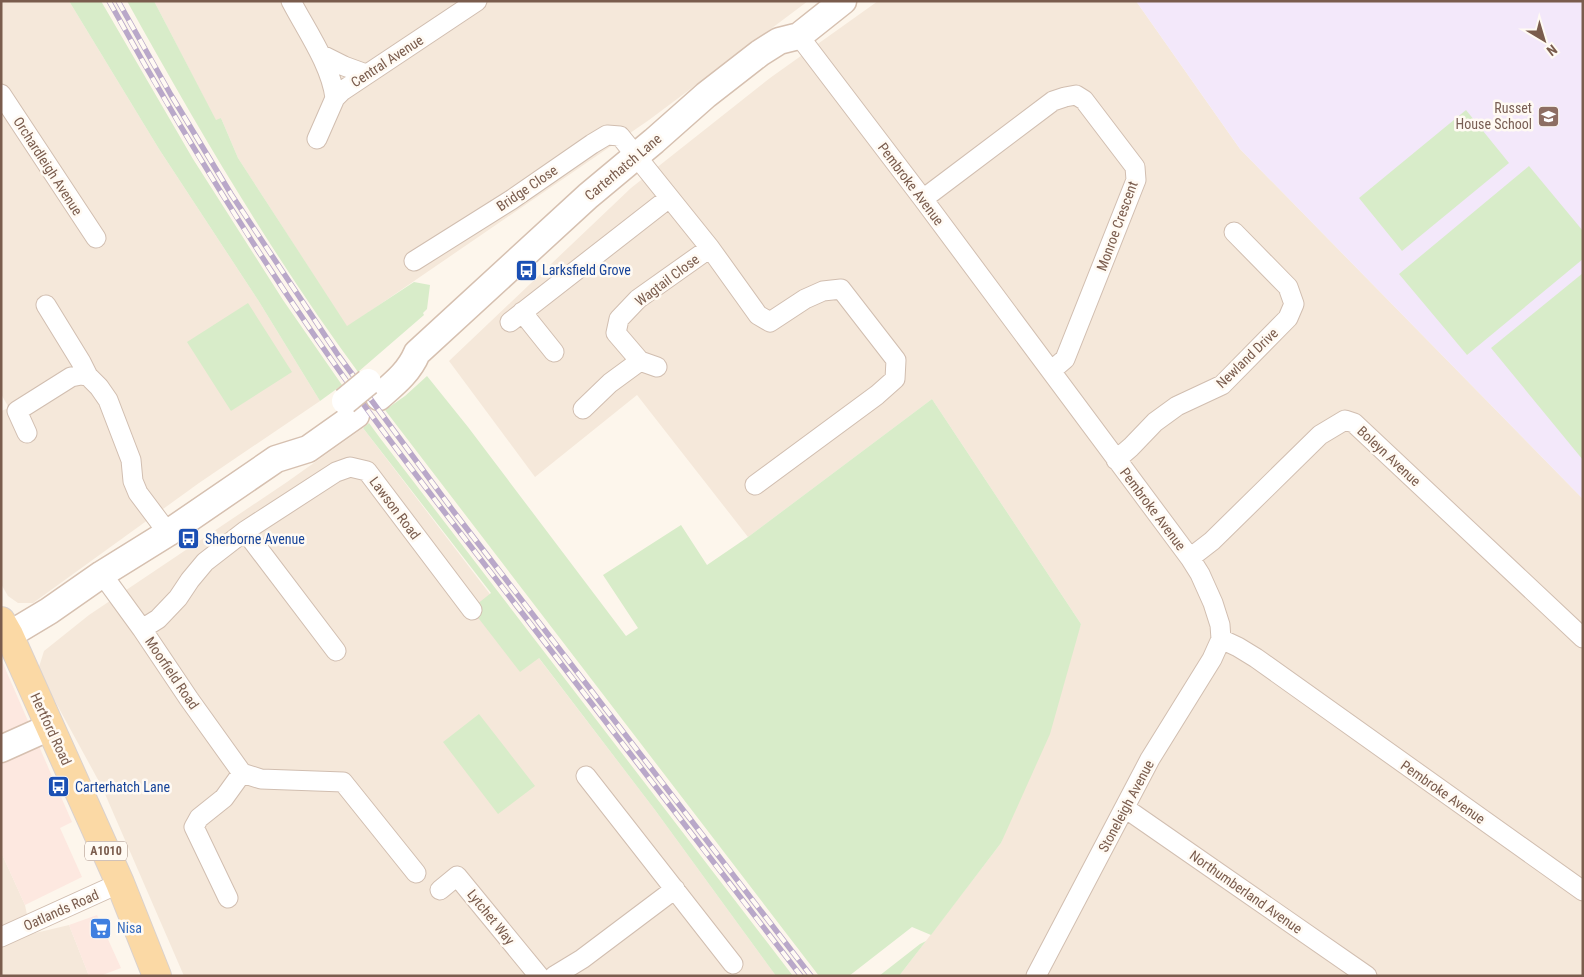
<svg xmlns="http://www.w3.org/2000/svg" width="1584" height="977" font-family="'Roboto Condensed',sans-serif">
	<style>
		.residential { fill: #f5e8da }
		.commercial { fill: #fde8e0 }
		.education { fill: #f3e8fa }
		.green { fill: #d8ecc9 }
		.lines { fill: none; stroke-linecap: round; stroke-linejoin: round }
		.street-casing { stroke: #d1beb0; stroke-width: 21 }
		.secondary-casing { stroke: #d6c0b0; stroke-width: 29 }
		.primary-casing { stroke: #dad1cd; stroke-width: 30 }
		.street { stroke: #fff; stroke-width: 19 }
		.secondary { stroke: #fff; stroke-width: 26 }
		.primary { stroke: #fbd9a5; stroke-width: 28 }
		.rail-casing { stroke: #b9a8c9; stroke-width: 5.5 }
		.rail { stroke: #fffaf3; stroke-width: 4; stroke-dasharray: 11; stroke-linecap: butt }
		.secondary-bridge-casing { stroke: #d6c0b0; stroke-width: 29; stroke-linecap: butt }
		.secondary-bridge { stroke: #fff; stroke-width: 26 }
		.labels { text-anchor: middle; stroke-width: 5; stroke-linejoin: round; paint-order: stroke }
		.shield { fill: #fffaf3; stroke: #a28b7f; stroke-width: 1 }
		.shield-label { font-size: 12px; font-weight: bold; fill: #7a5c4d }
		.street-label { font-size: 14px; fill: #7a5c4d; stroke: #fffaf3 }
		.education-label { font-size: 14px; fill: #785e54; stroke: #fffaf3; text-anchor: end }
		.transit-label { font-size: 14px; fill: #164399; stroke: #fffaf3; text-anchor: start }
		.shop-label { font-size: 14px; fill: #366cbe; stroke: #fffaf3; text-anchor: start }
	</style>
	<rect width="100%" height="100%" fill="#fdf6ec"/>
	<path class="residential" d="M1 1H69L159 149 258 300 320 401 199 483 33 603H18L8 596 1 584V411L9 408 1 394Z
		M154 1H808L649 120 347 327 238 158 221 118 216 121Z
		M878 1H1136L1240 149 1583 499V976H899L1001 843 1081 624 932 399 748 537 637 395 535 477 449 361 631 188 770 78Z
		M363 428 655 810 776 976H184L102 787 38 670 44 651 89 615 287 482Z
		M1 852 25 905 31 934 69 925 89 976H1Z"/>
	<path class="commercial" d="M1 659 72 822 60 828 82 877 25 905 1 852Z
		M97 915 121 968 100 976H89L69 925Z"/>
	<path class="education" d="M1136 1H1583V499L1240 149Z"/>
	<path class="green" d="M69 1H101L193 159 283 300 342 385 320 401 258 300 159 149Z
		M127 1H154L216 120 221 118 238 158 347 326 414 282 430 285 427 309 423 313 424 315 358 372C272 255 198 129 127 1Z
		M1466 110 1509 163 1402 251 1359 198Z
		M1529 166 1583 231V259L1467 355 1399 274Z
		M1583 273V460L1491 348Z
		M248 303 292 372 231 411 187 342Z
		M427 376 468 427 626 636 638 628 603 575 681 525 707 565 748 537 932 399 1081 624 1050 734 1001 843 931 935 912 927 849 976H819L385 410 405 396Z
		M369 423 380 438 793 976H776L655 810 539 658 520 672 476 615V605L491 593 363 428Z
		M479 714 535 786 498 814 443 742Z
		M926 941 899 976H879L920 944Z"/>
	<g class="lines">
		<defs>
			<path id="street" d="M291 1C306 30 331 65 335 98
				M799 36 923 199 1190 558 1200 574 1213 603 1220 625 1221 639 1212 659 1150 759 1036 976
				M320 54 344 66 366 74
				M1 94 96 238
				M317 139 335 98 342 91 477 1
				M923 199 1053 101 1065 97 1076 95 1084 100 1135 167 1136 180 1065 359 1051 371
				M414 261 511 200 592 144 607 135 620 136 710 248 758 315 770 322 805 299 823 291 841 289 896 360 895 379 877 395 755 485
				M46 305 81 362 88 376
				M522 312 554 352
				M510 322 669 198
				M640 361 657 367
				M583 409 610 383 640 361 616 333 619 319 638 299 710 248
				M27 433 17 411 71 377 81 375 88 376 99 387 108 400 131 460 133 481 138 493 168 533
				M1116 460 1131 447 1155 422 1177 406 1222 385 1288 318 1294 304 1288 287 1234 232
				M245 531 336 651
				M1190 558 1212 541 1320 435 1345 420 1354 423 1583 638
				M102 574 142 629 189 699 242 773 261 779 343 782 416 873
				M142 629 158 619 178 598 190 580 205 562 245 531 336 472 350 467 367 471 472 610
				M1221 639 1238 647 1256 658 1583 891
				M586 776 733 964
				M1125 808 1367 976
				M440 890 457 876 539 976
				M228 898 194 827 199 818 224 798 242 773
				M1 937 120 883
				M554 976 582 959 675 889"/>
			<path id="secondary" d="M379 397C395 383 409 372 417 353L588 196 654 141 706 95 760 53 779 41 799 36 843 1
				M9 635 49 611 102 574 168 533 276 459 308 449 356 415
				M1 749 50 727"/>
			<path id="primary" d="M1 621 9 635 120 883 157 976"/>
		</defs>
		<use href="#street" class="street-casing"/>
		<use href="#secondary" class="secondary-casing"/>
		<use href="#primary" class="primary-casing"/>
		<use href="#street" class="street"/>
		<use href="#secondary" class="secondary"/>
		<use href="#primary" class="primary"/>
		<defs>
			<path id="rail" d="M109 1C171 114 238 223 310 329 378 428 453 523 526 618 618 737 709 857 801 976
				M118 1 171 95 231 194 338 355 454 512 811 976"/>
		</defs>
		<use href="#rail" class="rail-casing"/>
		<use href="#rail" class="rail"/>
		<defs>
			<path id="secondary-bridge" d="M345 401 368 382"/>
		</defs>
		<use href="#secondary-bridge" class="secondary-bridge-casing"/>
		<use href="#secondary-bridge" class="secondary-bridge"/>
	</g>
	<defs>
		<symbol id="school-square" viewBox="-11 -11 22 22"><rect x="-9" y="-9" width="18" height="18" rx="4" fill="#8d6e63" stroke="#fffaf3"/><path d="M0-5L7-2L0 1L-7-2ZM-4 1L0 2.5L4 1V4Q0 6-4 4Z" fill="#fff"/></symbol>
		<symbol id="bus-square" viewBox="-11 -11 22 22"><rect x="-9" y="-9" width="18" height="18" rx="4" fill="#1a4fb4" stroke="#fffaf3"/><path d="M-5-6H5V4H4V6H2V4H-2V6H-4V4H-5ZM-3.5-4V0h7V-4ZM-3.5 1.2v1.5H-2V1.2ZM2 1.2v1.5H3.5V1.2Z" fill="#fff"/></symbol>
		<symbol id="supermarket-square" viewBox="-11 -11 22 22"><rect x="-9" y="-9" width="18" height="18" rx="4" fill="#3f7fe0" stroke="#fffaf3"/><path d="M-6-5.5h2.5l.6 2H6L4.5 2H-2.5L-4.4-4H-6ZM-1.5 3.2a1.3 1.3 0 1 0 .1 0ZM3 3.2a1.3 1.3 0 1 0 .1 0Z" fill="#fff"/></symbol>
	</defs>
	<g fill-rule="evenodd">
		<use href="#school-square" x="1536" y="104" width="25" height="25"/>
		<use href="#bus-square" x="514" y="258" width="25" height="25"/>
		<use href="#bus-square" x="176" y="526" width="25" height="25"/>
		<use href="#bus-square" x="46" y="774" width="25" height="25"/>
		<use href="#supermarket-square" x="88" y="916" width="25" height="25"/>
	</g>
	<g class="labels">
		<rect class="shield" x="85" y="841.5" width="42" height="19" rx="4"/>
		<g class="shield-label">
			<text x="106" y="855">A1010</text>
		</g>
		<g class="street-label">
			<text transform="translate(387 61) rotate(-33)" y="5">Central Avenue</text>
			<text transform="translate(48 166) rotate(57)" y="5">Orchardleigh Avenue</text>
			<text transform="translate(623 167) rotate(-40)" y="5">Carterhatch Lane</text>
			<text transform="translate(911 184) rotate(53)" y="5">Pembroke Avenue</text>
			<text transform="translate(527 188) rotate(-34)" y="5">Bridge Close</text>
			<text transform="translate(1117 226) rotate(-70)" y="5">Monroe Crescent</text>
			<text transform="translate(667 280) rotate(-37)" y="5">Wagtail Close</text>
			<text transform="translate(1247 358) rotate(-44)" y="5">Newland Drive</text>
			<text transform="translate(1389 456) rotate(43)" y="5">Boleyn Avenue</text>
			<text transform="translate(395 508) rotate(53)" y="5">Lawson Road</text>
			<text transform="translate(1153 509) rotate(53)" y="5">Pembroke Avenue</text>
			<text transform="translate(172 673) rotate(56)" y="5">Moorfield Road</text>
			<text transform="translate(51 729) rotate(65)" y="5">Hertford Road</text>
			<text transform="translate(1443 792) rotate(35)" y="5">Pembroke Avenue</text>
			<text transform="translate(1126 806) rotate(-62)" y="5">Stoneleigh Avenue</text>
			<text transform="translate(1246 892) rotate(35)" y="5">Northumberland Avenue</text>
			<text transform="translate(61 910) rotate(-24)" y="5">Oatlands Road</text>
			<text transform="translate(491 917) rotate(51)" y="5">Lytchet Way</text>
		</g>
		<g class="education-label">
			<text x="1532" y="113">Russet<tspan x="1532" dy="16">House School</tspan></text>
		</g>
		<g class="transit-label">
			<text x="542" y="275">Larksfield Grove</text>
			<text x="205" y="544">Sherborne Avenue</text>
			<text x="75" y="792">Carterhatch Lane</text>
		</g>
		<g class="shop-label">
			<text x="117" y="933">Nisa</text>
		</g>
	</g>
	<rect width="1584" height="977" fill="none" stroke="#7a5c4d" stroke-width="5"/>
	<g transform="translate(1544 40) rotate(142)" stroke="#fffaf3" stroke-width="4" paint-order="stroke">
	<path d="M0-4L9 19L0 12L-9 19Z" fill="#7a5c4d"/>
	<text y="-8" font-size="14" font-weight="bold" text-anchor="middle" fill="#7a5c4d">N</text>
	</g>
</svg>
